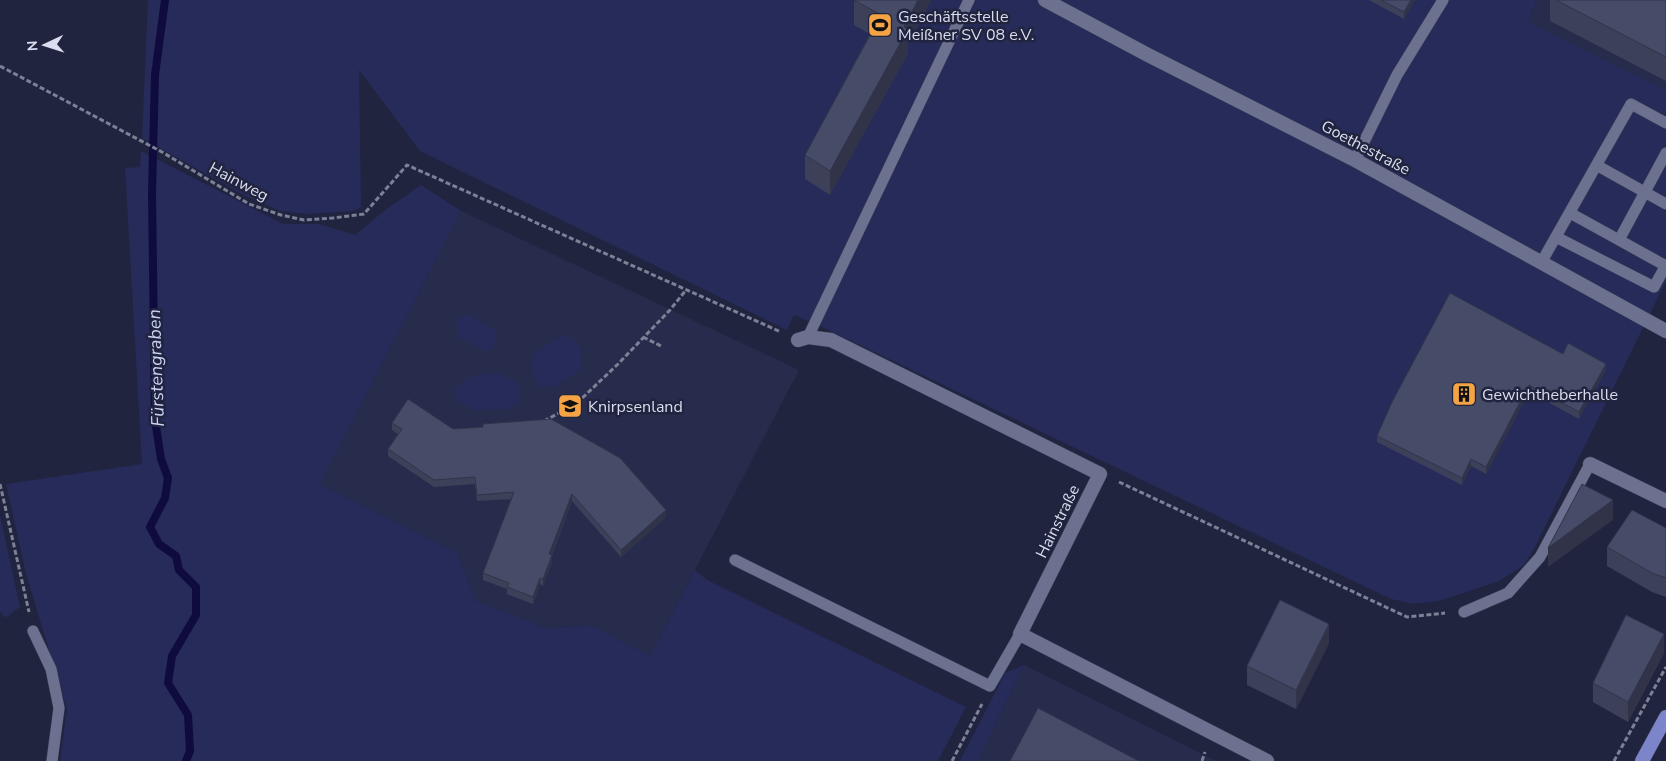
<svg xmlns="http://www.w3.org/2000/svg" width="1666" height="761" font-family="'Nunito Sans',sans-serif">
	<style>
		.built { fill: #282c4c }
		.green { fill: #272b59 }
		.lines { fill: none; stroke-linecap: round; stroke-linejoin: round }
		.stream { stroke: #0f0b3f; stroke-width: 8 }
		.service-casing { stroke: #3c3e54; stroke-width: 12 }
		.minor-casing { stroke: #3c3e54; stroke-width: 15 }
		.primary-casing { stroke: #3c3e54; stroke-width: 15 }
		.path { stroke: #7d8196; stroke-width: 3; stroke-dasharray: 5 2.5; stroke-linecap: butt }
		.service { stroke: #6c7190; stroke-width: 11 }
		.minor { stroke: #6c7190; stroke-width: 14 }
		.primary { stroke: #7c84ca; stroke-width: 14 }
		.wall { fill: #3c4059 }
		.shaded-wall { fill: #313449 }
		.building { fill: #464b68; stroke: #313449 }
		.labels { text-anchor: middle; stroke-width: 5; stroke-linejoin: round; paint-order: stroke }
		.poi-label { font-size: 16px; fill: #d9ddee; stroke: #20243e; text-anchor: start }
		.street-label { font-size: 16px; fill: #d9ddee; stroke: #20243e }
		.water-label { font-size: 18px; font-style: italic; fill: #cdd3f7; stroke: #20243e }
	</style>
	<rect width="100%" height="100%" fill="#20243e"/>
	<path class="built" d="M1536 0H1666V90L1529 22Z
		M461 211 799 370 650 656 591 625 546 628 476 601 457 552 320 484Z
		M1024 665 1216 761H978Z"/>
	<path class="green" d="M148 0H1536L1529 22 1666 90V281L1533 551 1523 566 1499 581 1439 601 1413 604 1391 599 822 327 794 315 787 330 420 151 359 70 361 207 354 211 308 214 280 211 245 196 142 138Z
		M141 151 283 224H319L355 235 385 210 421 185 461 211 320 484 457 552 476 601 546 628 591 625 650 656 695 570 707 580 966 707 938 761H60L67 709 26 574 6 484 142 464 125 168 140 167Z
		M468 314 495 330 497 338 493 350 484 351 459 337 456 326 459 318Z
		M562 336 572 337 582 350 581 369 555 387 540 386C530 376 531 366 534 352Z
		M497 373 513 379 521 388 519 402 508 409 474 410 458 402 454 392C468 373 475 375 497 373Z
		M0 515 20 607 5 618 0 611Z
		M1024 665 978 761H960L1005 673Z"/>
	<g class="lines">
		<path class="stream" d="M165 0 155 75 152 193 155 420 161 459 168 478 165 498 150 527 159 544 176 556 179 570 196 587V615L172 656 168 683 188 715 190 751 186 761"/>
		<defs>
			<path id="service" d="M1355 160 1397 75 1443 0
				M1598 166 1666 204
				M1570 213 1619 240 1666 153
				M1556 237 1654 287 1666 265
				M1619 240 1666 266
				M1541 263 1631 104 1666 123
				M808 337 969 0
				M735 560 990 686 1020 634
				M1464 612 1508 593 1540 557 1590 464
				M33 631 51 669 59 708 52 761"/>
			<path id="minor" d="M1045 0 1148 55 1355 160 1666 331
				M798 340 808 337 831 340 1100 474 1020 634 1267 761
				M1590 464 1666 501"/>
			<path id="primary" d="M1642 761 1666 717"/>
		</defs>
		<use href="#service" class="service-casing"/>
		<use href="#minor" class="minor-casing"/>
		<use href="#primary" class="primary-casing"/>
		<path class="path" d="M0 66 162 152 249 204 281 215 304 220 333 218 364 214 407 165 781 332
			M643 337 661 346
			M544 421 576 404 618 364 670 310 686 290
			M1119 482 1407 617 1445 613
			M0 484 29 612
			M952 761 982 704
			M1202 761 1205 752
			M1614 761 1666 667"/>
		<use href="#service" class="service"/>
		<use href="#minor" class="minor"/>
		<use href="#primary" class="primary"/>
	</g>
	<path class="wall" d="M854 0H931L908 44V53L830 195 805 179V155L870 34 854 25Z
		M1369 0H1415L1404 19Z
		M1550 0H1666V81L1550 21Z
		M1563 354 1606 370 1579 419 1529 392 1486 474 1471 466 1462 485 1377 442V436Z
		M392 423 453 429 666 517 621 557 572 501 552 555V562L543 586 540 584 533 604 507 594V589L483 580V573L512 499 477 501 475 484 434 487 388 456V449L398 434 392 430Z
		M1666 528V597L1652 592 1607 566V547Z
		M1329 643 1296 709 1247 685V666Z
		M1664 653 1628 722 1593 702V683Z"/>
	<path class="shaded-wall" d="M918 0H931L908 44V53L830 195V171Z
		M1411 0H1415L1404 19V12Z
		M1606 364V370L1579 419V412Z
		M1529 385V392L1486 474V467Z
		M1471 459V466L1462 485V478Z
		M572 494V501L549 561V554Z
		M1613 500V520L1548 567V548Z
		M666 510V517L621 557V550Z
		M552 555V562L543 586V579Z
		M540 578V584L533 604V597Z
		M1329 624V643L1296 709V690Z
		M1664 634V653L1628 722V702Z"/>
	<path class="building" d="M854 0H918L904 27 908 29 830 171 805 155 881 15Z
		M1381 0H1411L1404 12Z
		M1556 0H1666V57Z
		M1450 293 1563 354 1568 343 1606 364 1579 412 1529 385 1486 467 1471 459 1462 478 1377 436 1392 402Z
		M408 399 453 429 483 427V424L551 419 620 458 666 510 621 550 572 494 549 554 552 555 543 579 540 578 533 597 507 587 509 583 483 573 514 492 477 495 475 477 434 480 388 449 402 429 392 423Z
		M1582 484 1613 500 1548 548Z
		M1632 510 1666 528V578L1652 573 1607 547Z
		M1280 600 1329 624 1296 690 1247 666Z
		M1626 615 1664 634 1628 702 1593 683Z
		M1038 708 1139 761H1010Z"/>
	<defs>
		<symbol id="stadium-square" viewBox="-11 -11 22 22"><rect x="-9" y="-9" width="18" height="18" rx="4" fill="#f4a444" stroke="#20243e"/><path d="M0-5a6.5 5 0 1 0 0 10a6.5 5 0 1 0 0-10ZM-3.5-1.8h7v3.6h-7Z" fill="#111"/></symbol>
		<symbol id="building-square" viewBox="-11 -11 22 22"><rect x="-9" y="-9" width="18" height="18" rx="4" fill="#f4a444" stroke="#20243e"/><path d="M-4-6H4V6H1V3H-1V6H-4ZM-2.5-4.3h1.7v1.8h-1.7ZM.8-4.3h1.7v1.8H.8ZM-2.5-1h1.7V.8h-1.7ZM.8-1h1.7V.8H.8Z" fill="#111"/></symbol>
		<symbol id="school-square" viewBox="-11 -11 22 22"><rect x="-9" y="-9" width="18" height="18" rx="4" fill="#f4a444" stroke="#20243e"/><path d="M0-5L7-2L0 1L-7-2ZM-4 1L0 2.5L4 1V4Q0 6-4 4Z" fill="#111"/></symbol>
	</defs>
	<g fill-rule="evenodd">
		<use href="#stadium-square" x="866" y="11" width="28" height="28"/>
		<use href="#building-square" x="1450" y="380" width="28" height="28"/>
		<use href="#school-square" x="556" y="392" width="28" height="28"/>
	</g>
	<g class="labels">
		<g class="poi-label">
			<text x="898" y="22">Geschäftsstelle<tspan x="898" dy="18">Meißner SV 08 e.V.</tspan></text>
			<text x="1482" y="400">Gewichtheberhalle</text>
			<text x="588" y="412">Knirpsenland</text>
		</g>
		<g class="street-label">
			<text transform="translate(1366 147) rotate(28)" y="6">Goethestraße</text>
			<text transform="translate(239 181) rotate(28)" y="6">Hainweg</text>
			<text transform="translate(1057 521) rotate(-64)" y="6">Hainstraße</text>
		</g>
		<g class="water-label">
			<text transform="translate(156 368) rotate(-92)" y="6">Fürstengraben</text>
		</g>
	</g>
	<g transform="translate(45 45) rotate(266)" stroke="#20243e" stroke-width="4" paint-order="stroke">
	<path d="M0-4L9 19L0 12L-9 19Z" fill="#d9ddee"/>
	<text y="-8" font-size="14" font-weight="bold" text-anchor="middle" fill="#d9ddee">N</text>
	</g>
</svg>
